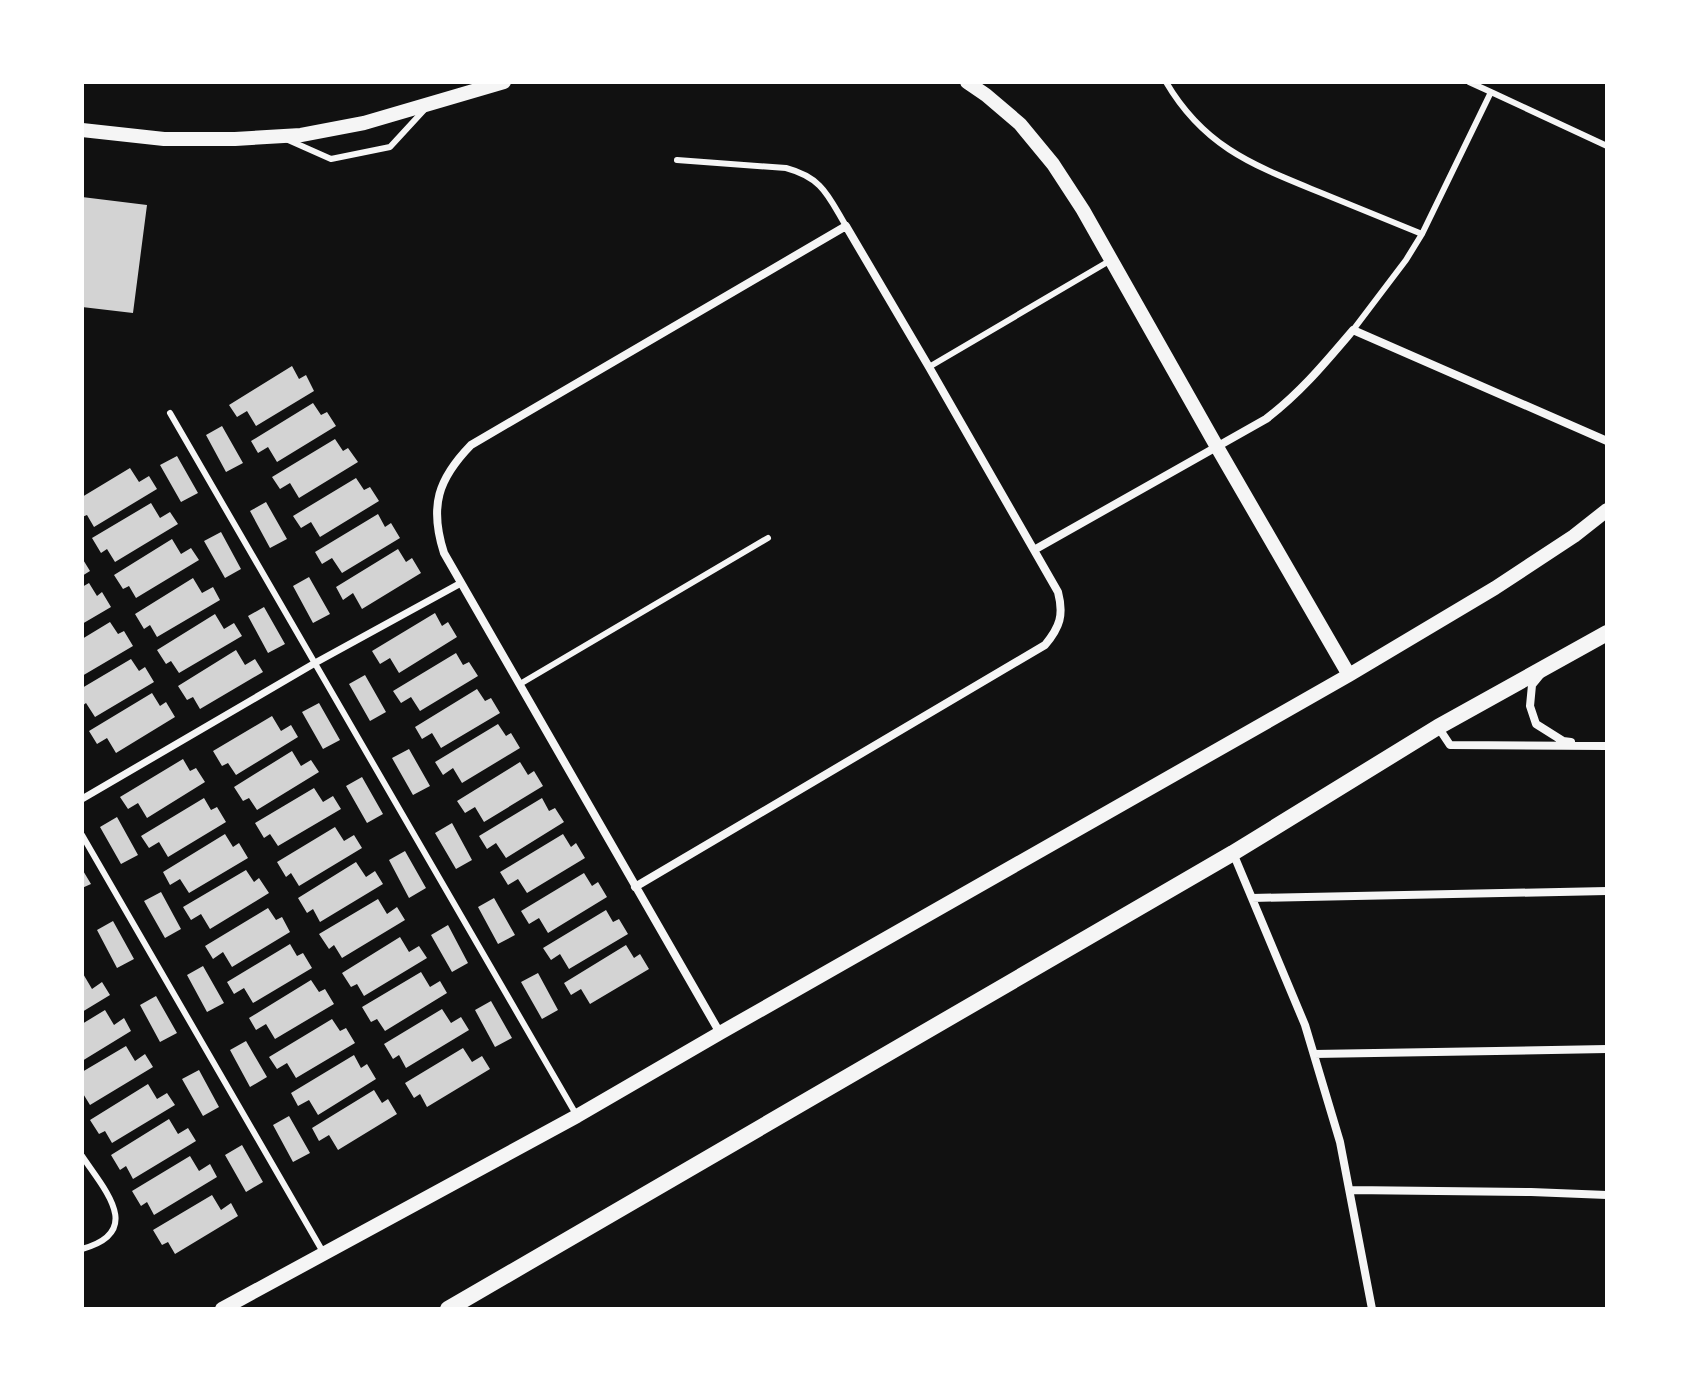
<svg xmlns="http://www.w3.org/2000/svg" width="1689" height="1391" font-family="Bitter,serif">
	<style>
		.building { fill: #d3d3d3 }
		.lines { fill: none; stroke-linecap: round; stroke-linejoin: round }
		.service { stroke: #f5f5f5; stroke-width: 6 }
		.pedestrian { stroke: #f5f5f5; stroke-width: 7 }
		.minor { stroke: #f5f5f5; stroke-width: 8 }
		.tertiary { stroke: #f5f5f5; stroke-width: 14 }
		.secondary { stroke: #f5f5f5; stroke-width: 16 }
	</style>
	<rect width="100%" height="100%" fill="#111"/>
	<path class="building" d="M82 197 147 205 133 313 82 307Z
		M292 366 299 379 306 375 314 391 256 426 247 411 237 417 229 405Z
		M313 403 321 415 327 412 336 426 277 462 268 447 258 453 251 441Z
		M222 426 243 463 226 472 206 435Z
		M335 439 343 451 348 448 358 462 299 498 290 483 280 489 272 477Z
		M177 456 198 493 181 502 160 465Z
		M130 468 139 482 149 476 157 489 94 527 87 515 82 517V497Z
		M356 478 364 490 370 487 379 501 320 537 311 522 301 528 293 516Z
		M266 502 287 539 270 548 250 511Z
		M151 503 160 518 170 512 178 524 115 562 107 549 101 553 92 538Z
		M378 514 385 527 391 523 400 538 342 573 332 558 322 564 315 552Z
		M221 532 241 569 225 578 204 541Z
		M172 539 181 554 191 548 199 560 136 598 129 586 123 589 114 575Z
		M398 549 406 562 412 558 421 573 362 609 353 593 343 600 336 587Z
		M82 558 90 571 82 576Z
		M309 577 330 614 313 623 293 586Z
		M193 578 202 593 213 587 220 600 157 637 150 625 144 629 135 614Z
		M89 583 97 596 102 592 111 607 82 624V587Z
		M264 607 285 644 268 653 248 616Z
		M435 613 442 626 448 622 457 637 399 673 390 658 380 664 372 651Z
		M215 614 224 629 234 623 242 636 179 673 171 661 166 664 157 650Z
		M110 622 118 634 124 631 133 646 82 676V639Z
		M236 650 245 665 255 659 263 672 200 709 193 697 187 700 178 686Z
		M456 653 463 665 469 662 478 676 420 711 411 697 401 703 393 691Z
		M131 659 139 671 145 667 154 682 95 717 86 703 82 706V688Z
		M365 675 386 712 370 721 349 684Z
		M477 689 485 701 491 698 500 713 441 748 432 733 422 739 415 727Z
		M152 693 160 706 166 702 175 717 116 753 107 738 97 744 89 731Z
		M319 703 340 740 323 749 302 712Z
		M272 716 281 731 291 725 298 737 236 775 228 763 222 766 213 751Z
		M498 724 506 736 511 733 520 748 462 783 453 768 443 775 435 762Z
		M409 749 430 786 413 795 392 758Z
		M292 751 301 766 311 760 319 772 257 810 249 798 243 801 234 787Z
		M183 759 190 771 196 768 205 782 147 818 138 803 128 809 120 797Z
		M520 762 528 775 534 771 543 786 484 822 475 807 465 813 457 801Z
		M362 777 383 814 367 823 346 786Z
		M314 788 323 802 333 796 341 809 278 846 270 834 264 838 255 823Z
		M204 798 211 810 217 807 226 822 168 857 159 842 149 848 141 836Z
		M542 798 549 811 555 808 564 822 506 858 496 843 487 849 479 836Z
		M117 817 138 855 121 864 100 827Z
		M452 823 472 860 456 869 435 833Z
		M335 827 344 841 354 835 362 848 299 886 291 873 286 877 277 862Z
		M225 834 233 847 239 843 248 858 189 893 180 879 170 885 163 872Z
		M563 834 571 847 576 843 585 858 527 893 518 879 508 885 500 872Z
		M405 851 426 888 409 898 389 860Z
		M356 862 366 877 375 871 383 884 320 922 313 909 307 913 298 898Z
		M82 869 91 884 82 888Z
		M246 870 254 882 259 878 269 893 210 929 201 914 191 920 183 907Z
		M584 873 592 886 598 882 607 897 548 933 539 918 529 924 521 911Z
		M161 892 181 929 165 938 144 901Z
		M494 898 515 935 498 944 478 907Z
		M378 899 387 914 397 907 405 920 342 958 334 945 329 949 319 934Z
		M268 908 276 920 282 917 290 932 232 967 223 952 213 959 205 946Z
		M606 910 613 922 619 919 628 934 569 969 560 954 551 960 543 948Z
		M113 921 134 959 117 968 97 930Z
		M448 925 468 963 452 972 431 935Z
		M400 937 409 952 419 946 427 958 364 996 357 984 351 987 342 973Z
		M290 944 297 956 303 953 312 968 253 1003 244 988 234 994 227 982Z
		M626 945 634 958 640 954 649 969 590 1004 581 989 571 995 564 983Z
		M203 966 224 1003 207 1012 187 975Z
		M82 972 92 989 102 982 110 995 82 1012Z
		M421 972 430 987 440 981 447 993 385 1031 377 1019 371 1022 362 1007Z
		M538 973 558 1010 542 1019 521 982Z
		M311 980 319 992 325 989 334 1004 275 1039 266 1024 256 1030 249 1018Z
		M156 996 177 1033 160 1042 140 1005Z
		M491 1001 512 1038 495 1047 475 1010Z
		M442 1009 451 1023 461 1017 469 1030 406 1068 399 1055 393 1059 384 1044Z
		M105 1010 114 1025 124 1018 131 1031 82 1061V1024Z
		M332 1019 340 1031 346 1028 355 1043 296 1078 287 1063 277 1069 269 1057Z
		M246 1041 267 1077 250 1087 230 1050Z
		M126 1046 135 1061 145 1054 153 1067 90 1105 82 1092V1072Z
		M463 1048 472 1062 482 1056 490 1069 427 1107 420 1094 414 1098 405 1083Z
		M354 1055 361 1068 367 1064 376 1079 318 1115 309 1100 298 1106 291 1093Z
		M199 1070 219 1107 203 1116 182 1079Z
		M148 1084 157 1099 167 1093 175 1105 112 1143 105 1131 99 1134 90 1120Z
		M374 1090 382 1103 388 1099 397 1114 338 1150 329 1135 319 1141 312 1128Z
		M289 1116 310 1153 293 1162 273 1125Z
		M169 1119 178 1134 188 1128 196 1141 133 1179 126 1166 120 1170 111 1155Z
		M242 1145 263 1182 246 1192 225 1155Z
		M190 1156 199 1171 210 1164 217 1177 154 1215 147 1202 141 1206 132 1191Z
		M212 1195 221 1210 231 1203 238 1216 175 1254 168 1242 162 1245 153 1230Z"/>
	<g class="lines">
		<path class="service" d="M1166 82C1204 147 1253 165 1319 192 1353 206 1388 220 1422 234
			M1491 92 1607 146
			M286 139 331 159 390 147 425 109
			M677 160 786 168C823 178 828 196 846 226
			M1353 330 1406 260 1422 234 1491 92 1469 82
			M929 367 1111 260
			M170 413 577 1116
			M520 684 768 538
			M82 835 323 1252
			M82 1156C104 1189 145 1232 82 1249"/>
		<path class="pedestrian" d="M82 799 315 663 461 583"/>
		<path class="minor" d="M1034 550 1266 419C1301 392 1324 364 1353 330L1607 441
			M1541 674 1532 685 1530 706 1536 724 1563 741 1571 742
			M1438 727 1450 745 1607 746
			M1233 853 1305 1025 1340 1142 1372 1309
			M635 887 1045 645C1060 627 1064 615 1058 592L929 367 846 226 471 445C438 479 429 506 444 553L720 1033
			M1252 898 1607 891
			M1314 1054 1607 1049
			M1350 1190 1531 1192 1607 1195"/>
		<path class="tertiary" d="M967 82 986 95 1020 124 1053 164 1083 210 1217 447 1349 675
			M82 130 164 139H235L301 135 364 123 504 82
			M222 1309 577 1116 720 1033 1349 675 1495 588 1574 536 1607 510"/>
		<path class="secondary" d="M448 1309 1233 853 1438 727 1607 633"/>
	</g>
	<rect width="1689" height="1391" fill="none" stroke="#ffffff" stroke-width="168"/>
</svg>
